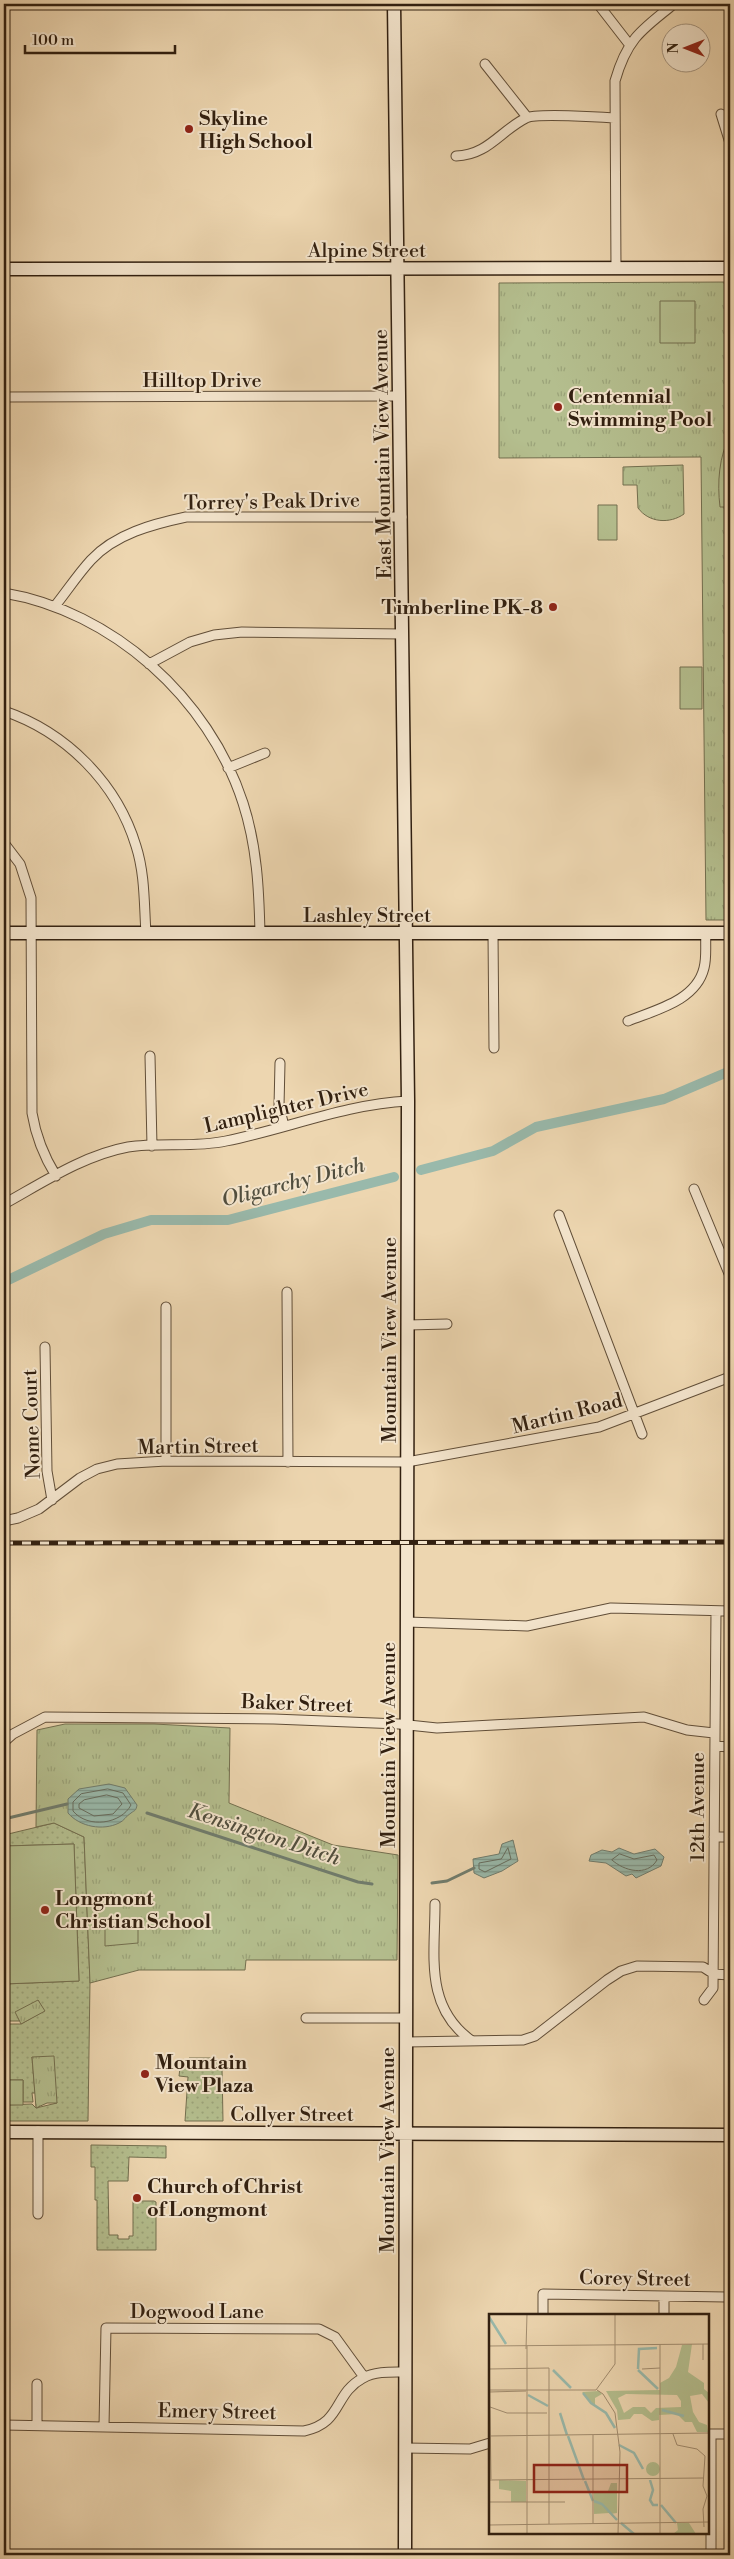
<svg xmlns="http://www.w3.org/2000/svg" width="734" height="2559" font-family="'Libre Bodoni',serif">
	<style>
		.grass { fill: url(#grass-dots); stroke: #736f4f }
		.park { fill: url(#park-tufts); stroke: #736f4f }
		.pitch { fill: #b4be8e; stroke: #736f4f }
		.water { fill: url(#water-rules); stroke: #707c6d }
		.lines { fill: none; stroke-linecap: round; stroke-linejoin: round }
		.shore { stroke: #666c5e; stroke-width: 1 }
		.stream { stroke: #707c6d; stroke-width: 3 }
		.canal { stroke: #99b9ab; stroke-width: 10 }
		.street-casing { stroke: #614e38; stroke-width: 11 }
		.secondary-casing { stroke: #322010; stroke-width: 15 }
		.street { stroke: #f3e4cc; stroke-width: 9 }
		.secondary { stroke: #f3e4cc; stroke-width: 12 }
		.rail-casing { stroke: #322010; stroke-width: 5 }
		.rail { stroke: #f3e4cc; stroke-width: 3; stroke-dasharray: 9; stroke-linecap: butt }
		.poi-dot { fill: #8f2418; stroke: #f3e4cc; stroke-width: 2 }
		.labels { text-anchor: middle; stroke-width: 4; stroke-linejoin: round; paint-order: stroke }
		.poi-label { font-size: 20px; font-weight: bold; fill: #322010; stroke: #f3e4cc; text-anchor: start }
		.street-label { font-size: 20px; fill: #322010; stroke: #f3e4cc }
		.water-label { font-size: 21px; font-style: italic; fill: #514e3e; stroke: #f3e4cc }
		.inset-river { fill: none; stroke: #99b9ab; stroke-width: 2.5 }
		.inset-road { fill: none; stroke: #a28d70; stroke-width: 1 }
		.view { fill: #8f2418; fill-opacity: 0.15; stroke: #8f2418; stroke-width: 2.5 }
		.inset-edge { fill: none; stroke: #322010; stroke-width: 2.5 }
	</style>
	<defs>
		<pattern id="grass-dots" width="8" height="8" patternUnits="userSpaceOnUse" patternTransform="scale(1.25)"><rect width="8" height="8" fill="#b4be8e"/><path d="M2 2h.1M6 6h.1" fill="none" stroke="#9ba379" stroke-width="1.8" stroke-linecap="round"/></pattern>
		<pattern id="park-tufts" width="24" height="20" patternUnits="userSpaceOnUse" patternTransform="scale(1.25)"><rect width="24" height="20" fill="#b4be8e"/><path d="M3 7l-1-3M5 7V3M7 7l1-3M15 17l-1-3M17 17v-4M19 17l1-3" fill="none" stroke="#9ba379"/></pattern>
		<pattern id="water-rules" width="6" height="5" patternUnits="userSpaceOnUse" patternTransform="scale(1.25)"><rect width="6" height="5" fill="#99b9ab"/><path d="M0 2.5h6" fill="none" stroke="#7d968a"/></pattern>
	</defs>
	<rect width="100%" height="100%" fill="#edd6b0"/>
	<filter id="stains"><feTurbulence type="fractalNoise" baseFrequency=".004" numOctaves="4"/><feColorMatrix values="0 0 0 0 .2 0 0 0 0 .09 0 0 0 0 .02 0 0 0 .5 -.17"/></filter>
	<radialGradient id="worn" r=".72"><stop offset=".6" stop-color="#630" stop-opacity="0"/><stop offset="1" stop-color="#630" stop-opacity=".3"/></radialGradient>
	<path class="grass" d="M54 1823 84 1837 90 1981 88 2121H4V2105L32 2104 36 2108 57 2103 32 2057 35 2093H32L33 2102H23V2080H4V2024H21L44 2011 38 2000 19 2021H4V1984L79 1981 74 1844 4 1846V1835Z
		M189 2058H213L222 2068 223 2121H185L188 2077 179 2076 180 2068Z
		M91 2145 166 2146V2158L129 2157 128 2181H108L109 2235H118V2239H129V2236H133V2201H154L156 2202V2250H97V2200H95V2167H91Z"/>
	<path class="park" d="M730 282V920H706L701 457 499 458V283Z
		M683 465 684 514C670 524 649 523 638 508L637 485H623V467Z
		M65 1724H154L230 1728 229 1803 333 1845 398 1855 397 1960H246L245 1970H139L90 1983 84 1837 54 1823 36 1827 37 1730Z
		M38 2000 45 2011 21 2024 15 2012Z
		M54 2056 57 2103H47L36 2108 32 2057Z"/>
	<path class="pitch" d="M660 301H695V343H660Z
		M730 435V507H720C717 482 719 457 730 435Z
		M598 505H617V540H598Z
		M680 667H702V709H680Z
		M74 1844 79 1981 4 1984V1846Z
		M138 1924V1943L105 1946V1926Z
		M4 2080H23V2105H4Z"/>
	<path class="water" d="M109 1784 125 1788 137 1805C136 1811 135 1810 131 1813 126 1816 124 1821 119 1823 103 1831 80 1827 68 1813V1799L79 1789Z
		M513 1840 518 1861 502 1871 484 1878 474 1873 473 1859 499 1854 502 1844Z
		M619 1848 634 1854 655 1849 664 1857 661 1866 636 1878 632 1874 626 1876 606 1863 589 1861 591 1855 602 1850 612 1852Z"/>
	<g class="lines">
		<path class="shore" d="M108 1789 123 1793 131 1805C121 1824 88 1829 73 1811V1802L81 1794Z
			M107 1795 118 1798 122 1804 113 1814 94 1816 79 1808V1804L84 1800Z
			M508 1848 511 1859 485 1872 479 1869V1863L501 1859Z
			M620 1854 634 1859 654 1855 657 1860C647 1877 624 1871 612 1860Z"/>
		<path class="stream" d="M147 1813 358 1882 372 1884
			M4 1819 67 1804
			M432 1883 447 1881 474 1868"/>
		<path class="canal" d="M421 1170 493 1151 536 1127 664 1099 730 1071
			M4 1282 104 1234 151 1220H228L394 1177"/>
		<defs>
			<path id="street" d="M598 4 629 44
				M485 64 527 117
				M721 114 730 143V168
				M456 156C488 155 500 131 526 118 535 113 601 117 614 118
				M616 269 615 81C627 39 641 30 674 4
				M4 397 400 396
				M4 593C112 611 209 698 243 803 257 846 259 889 260 934
				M55 606C67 591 78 574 91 560 115 534 153 524 186 517H402
				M149 664 190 642 214 635 242 632 403 634
				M4 711C66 732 117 783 136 846 145 874 144 904 146 933
				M228 768 265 753
				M4 843 20 864 31 898 32 1113C36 1137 43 1155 56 1176
				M493 933 494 1048
				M628 1021C655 1010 696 1001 704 968 707 957 705 944 706 933
				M150 1056 152 1146
				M280 1063 279 1106 284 1126
				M694 1189 730 1276
				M4 1204C42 1183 84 1155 128 1147 160 1142 194 1148 226 1141 286 1129 346 1104 408 1101
				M559 1215 642 1434
				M287 1292 288 1462
				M408 1325 447 1324
				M45 1347 47 1471 52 1500
				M166 1461V1307
				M4 1521 18 1518 39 1509 80 1478 97 1469 117 1464 166 1461 407 1462 599 1427 730 1377
				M407 1622 527 1626 611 1608 730 1611
				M4 1742 13 1734 45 1717 274 1719 399 1724 437 1728 644 1717 687 1730 714 1733
				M715 1746 730 1747
				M714 1837H730
				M435 1904C435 1956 424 2007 472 2041
				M704 2000 713 1988 716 1611
				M306 2018H406
				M406 2042 523 2040 535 2036 607 1980 621 1971 637 1966 703 1967 714 1974 730 1975
				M38 2131V2214
				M543 2315V2294L726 2297
				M664 2315V2296
				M4 2425 304 2431C343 2423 333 2394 363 2378 375 2371 392 2372 405 2372
				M37 2425V2384
				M104 2426 106 2328 319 2329 335 2337 364 2377
				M708 2434H730
				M405 2448 470 2449 490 2443
				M711 2555V2434"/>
			<path id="secondary" d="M394 4 408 1101 405 2555
				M4 269 730 268
				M4 933H730
				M4 2132 730 2135"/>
		</defs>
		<use href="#street" class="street-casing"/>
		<use href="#secondary" class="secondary-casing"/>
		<use href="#street" class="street"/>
		<use href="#secondary" class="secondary"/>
		<defs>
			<path id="rail" d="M4 1543 730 1542"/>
		</defs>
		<use href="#rail" class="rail-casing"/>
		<use href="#rail" class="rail"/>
	</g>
	<g class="poi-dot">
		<circle cx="189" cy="129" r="5"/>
		<circle cx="558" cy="407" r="5"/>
		<circle cx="553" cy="607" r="5"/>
		<circle cx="45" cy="1910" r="5"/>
		<circle cx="145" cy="2074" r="5"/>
		<circle cx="137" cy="2198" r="5"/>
	</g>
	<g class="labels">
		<g class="poi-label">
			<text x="199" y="125">Skyline<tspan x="199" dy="23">High School</tspan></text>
			<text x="568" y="403">Centennial<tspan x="568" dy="23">Swimming Pool</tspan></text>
			<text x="543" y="614" text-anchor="end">Timberline PK-8</text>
			<text x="55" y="1905">Longmont<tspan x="55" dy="23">Christian School</tspan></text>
			<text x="155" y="2069">Mountain<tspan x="155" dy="23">View Plaza</tspan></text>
			<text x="147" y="2193">Church of Christ<tspan x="147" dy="23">of Longmont</tspan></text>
		</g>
		<g class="street-label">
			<text x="367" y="257">Alpine Street</text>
			<text x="202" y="387">Hilltop Drive</text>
			<text transform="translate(382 454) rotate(-91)" y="7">East Mountain View Avenue</text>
			<text transform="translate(272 501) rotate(-1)" y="7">Torrey's Peak Drive</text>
			<text x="367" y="922">Lashley Street</text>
			<text transform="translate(286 1107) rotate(-13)" y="7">Lamplighter Drive</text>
			<text transform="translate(389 1340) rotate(-90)" y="7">Mountain View Avenue</text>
			<text transform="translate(567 1413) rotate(-14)" y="7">Martin Road</text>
			<text transform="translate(31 1424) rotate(-92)" y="7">Nome Court</text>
			<text transform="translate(198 1446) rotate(-1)" y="7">Martin Street</text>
			<text transform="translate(297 1703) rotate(2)" y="7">Baker Street</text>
			<text transform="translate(388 1745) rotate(-90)" y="7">Mountain View Avenue</text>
			<text transform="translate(697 1807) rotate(-90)" y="7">12th Avenue</text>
			<text x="292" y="2121">Collyer Street</text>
			<text transform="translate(387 2150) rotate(-90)" y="7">Mountain View Avenue</text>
			<text transform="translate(635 2278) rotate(1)" y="7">Corey Street</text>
			<text x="197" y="2318">Dogwood Lane</text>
			<text transform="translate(217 2411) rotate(1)" y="7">Emery Street</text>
		</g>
		<g class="water-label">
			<text transform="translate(293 1182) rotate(-14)" y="7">Oligarchy Ditch</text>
			<text transform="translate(264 1834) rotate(18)" y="7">Kensington Ditch</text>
		</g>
	</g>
	<g transform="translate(489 2314)">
		<rect width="220" height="220" fill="#edd6b0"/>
		<path d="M203 30 199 58 215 69V75L220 79V89L213 80 201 82 204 98 210 108 218 111 219 118H208L203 108H196L188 100 170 101V106L163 107 153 100H145L141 105 129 106 128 96 117 77 171 76V69L180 64 187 53 193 31ZM137 80 188 81 192 87V93L167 94 162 99 156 93H144L135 99 129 84ZM188 209H200L207 220H184L189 216Z" fill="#b4be8e" fill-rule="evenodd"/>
		<path d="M10 166 37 167V188H22V177L10 175Z" fill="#b4be8e"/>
		<path d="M110 77 113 80 106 84V92L93 78ZM157 155a7 7 0 1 1 14 0a7 7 0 1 1-14 0ZM122 169H128V199L121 200 128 207 120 199 105 200V177H119Z" fill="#b4be8e"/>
		<path class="inset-river" d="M0 3 17 30M149 55 150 35 168 34M64 56 82 74M149 56 169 75M94 79 102 89 117 99 126 114M39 81 59 92M173 96 195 102M71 99 78 121M79 122 95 166M130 131 145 139 154 155M161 166 164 176 161 186 164 191H169M96 167 104 187M105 187 113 190 128 206M172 191 187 209M132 209 145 220"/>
		<path class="inset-road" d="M214 30V46M171 31V220M0 32 2 165M0 32 220 30M38 32V220M37 35 38 0M0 55 60 54V210M153 55 171 54M1 76H107M107 76 126 50V0M108 76 114 80 126 99 131 138 129 220M0 78 37 77M1 93 18 99H58M184 120 188 131 208 135 216 142 214 172 218 182 214 195 215 213M0 122 220 119M0 166 214 164M0 188H76M104 209V121M0 211 220 208"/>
		<path class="view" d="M45 151H138V178H45Z"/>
		<rect width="220" height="220" class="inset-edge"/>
	</g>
	<rect width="734" height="2559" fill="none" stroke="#edd6b0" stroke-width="20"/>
	<rect x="5" y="5" width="724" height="2549" fill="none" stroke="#322010" stroke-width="2.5"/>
	<rect x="10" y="10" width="714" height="2539" fill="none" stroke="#322010"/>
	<g transform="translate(686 48) rotate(270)"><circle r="24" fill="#f3e4cc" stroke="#a69681"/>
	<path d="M0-4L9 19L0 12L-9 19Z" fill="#8f2418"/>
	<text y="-8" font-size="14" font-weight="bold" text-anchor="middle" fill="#322010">N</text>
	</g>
	<path d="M25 45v8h150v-8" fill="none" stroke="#322010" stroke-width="2.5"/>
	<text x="32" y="45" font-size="15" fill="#322010" stroke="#f3e4cc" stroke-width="4" paint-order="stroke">100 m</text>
	<rect width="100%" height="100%" filter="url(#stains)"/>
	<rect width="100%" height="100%" fill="url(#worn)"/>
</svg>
